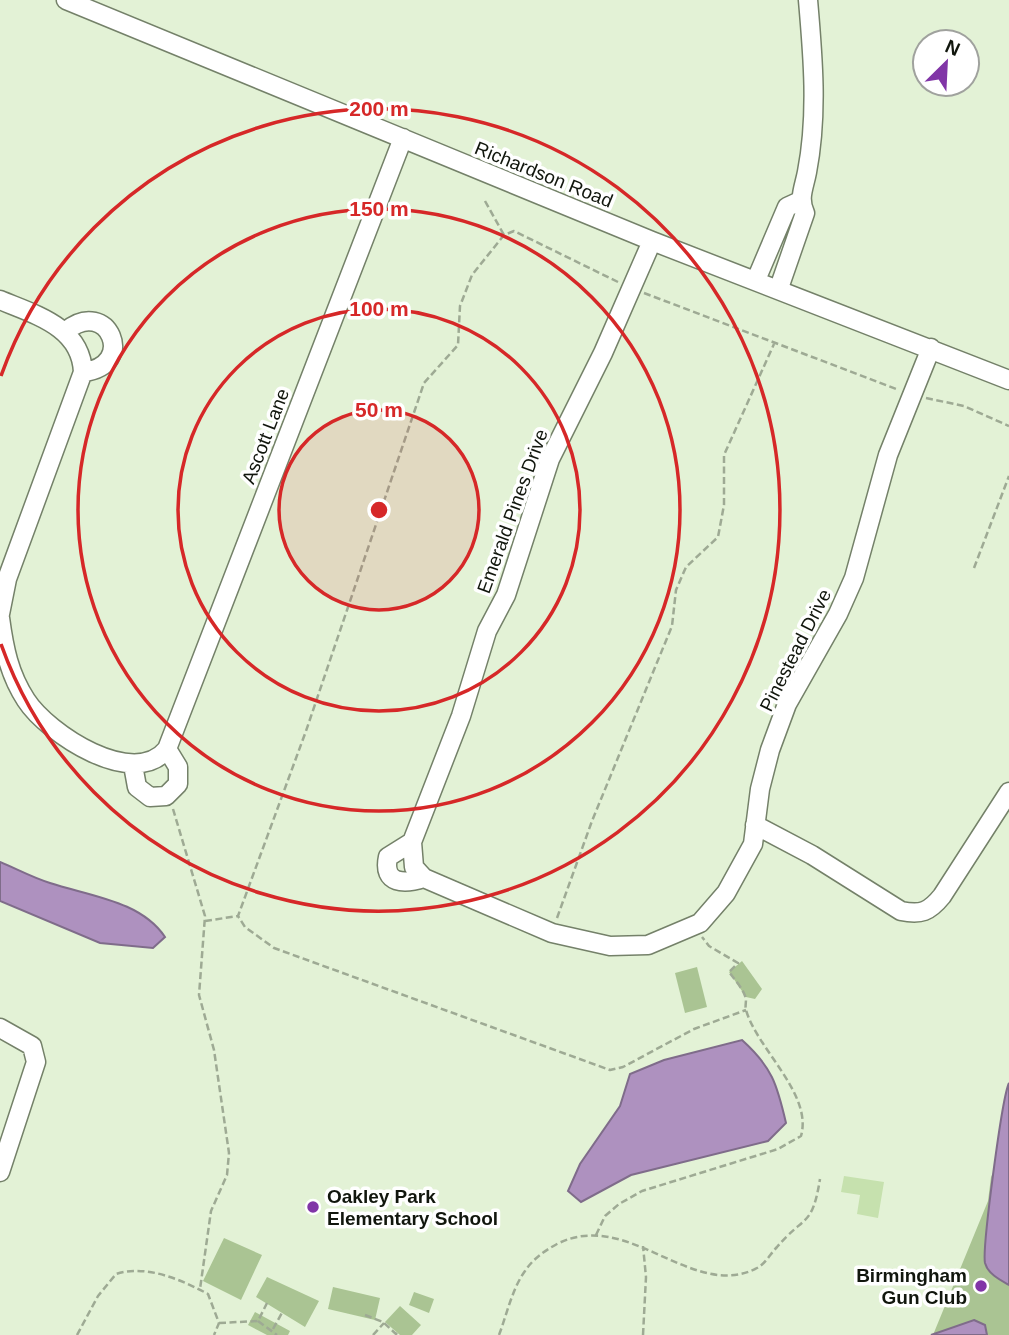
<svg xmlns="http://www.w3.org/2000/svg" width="1009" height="1335" font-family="Arial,sans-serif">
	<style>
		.green { fill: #aac493 }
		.water { fill: #ae91bf; stroke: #7f6c8a; stroke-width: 2 }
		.building { fill: #c6e1ae }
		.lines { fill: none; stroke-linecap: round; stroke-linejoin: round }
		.minor-casing { stroke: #748169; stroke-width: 21 }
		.path { stroke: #9eaa94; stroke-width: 2.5; stroke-dasharray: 7 3.5; stroke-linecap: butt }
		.minor { stroke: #fff; stroke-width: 18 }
		.ring { fill: none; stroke: #d62828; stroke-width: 3.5 }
		.poi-dot { fill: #8135a7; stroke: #fff; stroke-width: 2.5 }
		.labels { text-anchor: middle; stroke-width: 7; stroke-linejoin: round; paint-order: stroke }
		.street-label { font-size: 19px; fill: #11160d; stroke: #fff }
		.poi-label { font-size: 19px; font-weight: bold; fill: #11160d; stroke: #fff; text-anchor: start }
		.centre { fill: #d62828; stroke: #fff; stroke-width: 3.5 }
		.ring-label { font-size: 21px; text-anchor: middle; font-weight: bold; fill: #d62828; stroke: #fff; stroke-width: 7; stroke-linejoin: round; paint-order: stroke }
	</style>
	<rect width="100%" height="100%" fill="#e3f2d6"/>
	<path class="green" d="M742 961 762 989 755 999 746 997 729 972Z
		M697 967 707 1007 685 1013 675 973Z
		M1009 1139V1335H933L988 1201 991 1177Z
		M224 1238 262 1255 241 1300 203 1281Z
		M267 1277 319 1301 305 1327 256 1297Z
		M333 1287 380 1298 375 1320 328 1309Z
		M414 1292 434 1299 429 1313 409 1305Z
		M400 1306 421 1325 412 1335H400L385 1322Z
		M255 1312 290 1331 288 1335H267L248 1325Z"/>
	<path class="water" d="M0 862C17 869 33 878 50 883 90 896 141 901 165 937L153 948 100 943 0 901Z
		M742 1040C772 1067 777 1084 786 1123L768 1141 631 1175 581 1202 568 1191 580 1164 620 1106 630 1074 664 1060Z
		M1009 1083V1285C1000 1280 988 1274 985 1263 982 1249 1002 1097 1009 1083Z
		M974 1320 985 1325 987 1335H931Z"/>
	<path class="building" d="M844 1176 884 1182 878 1218 857 1214 860 1195 841 1192Z"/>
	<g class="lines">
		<defs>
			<path id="minor" d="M66 0 652 241 1009 380
				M652 241 603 353 550 459 506 595 487 631 461 716 412 842 414 867 424 878 552 933 610 946 648 945 700 923 726 893 753 844 760 789 770 750 787 704 838 614 854 578 888 455 931 348
				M756 280 787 207 800 201
				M779 288 805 213C798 198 804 188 807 172 818 115 813 57 808 0
				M0 300C36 315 81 327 83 372L7 579 0 614
				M66 331C108 296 138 366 83 372
				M0 618C4 648 9 674 26 700 48 734 134 790 167 749L403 138
				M133 765 137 787 150 797 166 796 178 784V767L167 749
				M755 825 812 855 901 911C921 915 929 912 942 896L1009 792
				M412 842 388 857C382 885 405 884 424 878
				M0 1028 32 1046 36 1062 0 1172"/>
		</defs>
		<use href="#minor" class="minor-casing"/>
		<path class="path" d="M485 201 504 235
			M618 282 514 231 504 235 472 275 460 306 458 345 424 383 306 731 238 916 245 927 274 948 610 1070 623 1067 694 1029 746 1010
			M644 293 899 390
			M926 398 964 406 1009 426
			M974 568 1009 476
			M173 809 205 916 199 995 214 1050 229 1153 227 1175 211 1211 200 1289
			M557 918 592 821 672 626 676 590 686 567 718 537 724 505V455L774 344
			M205 921 238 916
			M596 1235 605 1216 619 1204 642 1191 778 1149 801 1136C813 1094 757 1049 746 1010 745 1007 746 1003 746 999 744 990 735 980 729 972L738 963 709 946 702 937
			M365 1315 383 1322 396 1334 398 1332
			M258 1321 277 1335
			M219 1323 258 1321 267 1303
			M273 1329 283 1311
			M77 1335 98 1296 116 1274C146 1264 182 1280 208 1294L219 1323 214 1335
			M373 1335 384 1323
			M499 1335C507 1314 512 1289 525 1271 533 1259 544 1251 557 1244 628 1208 691 1300 755 1269 765 1265 770 1254 777 1247 805 1214 812 1228 820 1179
			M643 1335 646 1277 643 1246"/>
		<use href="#minor" class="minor"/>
	</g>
	<circle cx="379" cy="510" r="100" fill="#d62828" fill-opacity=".12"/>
	<g class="ring">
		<circle cx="379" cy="510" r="100"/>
		<circle cx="379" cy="510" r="201"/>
		<circle cx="379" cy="510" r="301"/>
		<path d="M1 376A401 401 0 1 1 1 644"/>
	</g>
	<g class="poi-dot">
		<circle cx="313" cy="1207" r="7"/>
		<circle cx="981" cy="1286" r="7"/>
	</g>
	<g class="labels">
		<g class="street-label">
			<text transform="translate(544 174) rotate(22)" y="7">Richardson Road</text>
			<text transform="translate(265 436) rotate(-69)" y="7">Ascott Lane</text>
			<text transform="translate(512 511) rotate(-70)" y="7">Emerald Pines Drive</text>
			<text transform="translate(795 650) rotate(-63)" y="7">Pinestead Drive</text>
		</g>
		<g class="poi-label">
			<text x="327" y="1203">Oakley Park<tspan x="327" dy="22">Elementary School</tspan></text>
			<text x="967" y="1282" text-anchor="end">Birmingham<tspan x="967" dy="22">Gun Club</tspan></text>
		</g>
	</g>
	<circle cx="379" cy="510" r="10" class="centre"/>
	<g class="ring-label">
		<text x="379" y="116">200 m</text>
		<text x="379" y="216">150 m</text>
		<text x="379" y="316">100 m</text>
		<text x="379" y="417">50 m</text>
	</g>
	<g transform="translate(946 63) rotate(24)"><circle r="33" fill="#ffffff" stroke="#a0a29e" stroke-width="2"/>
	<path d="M0-5L12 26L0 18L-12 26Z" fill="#8135a7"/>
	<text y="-10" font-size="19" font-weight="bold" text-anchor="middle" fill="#11160d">N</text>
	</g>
</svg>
